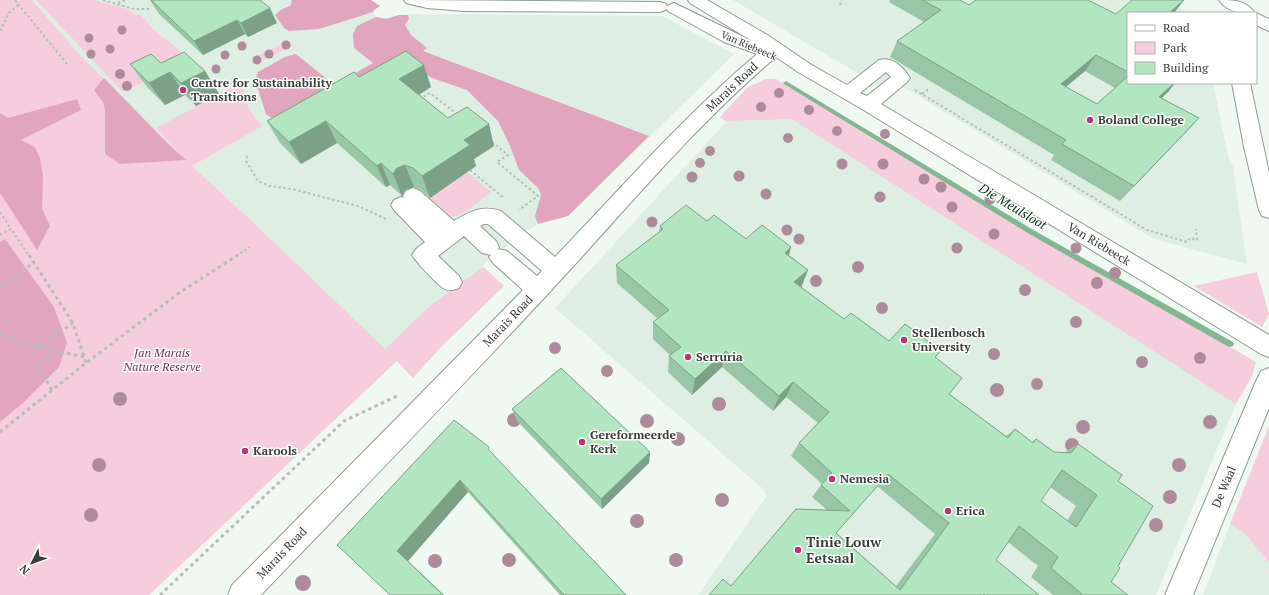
<svg xmlns="http://www.w3.org/2000/svg" width="1269" height="595" font-family="'PT Serif',serif">
	<style>
		.built { fill: #dfeee3 }
		.green { fill: #f6cddd }
		.forest { fill: #e1a6be }
		.lines { fill: none; stroke-linecap: round; stroke-linejoin: round }
		.stream { fill: #83b793; fill-rule: evenodd }
		.minor-casing { stroke: #919a94; stroke-width: 2 }
		.path-far1 { stroke: #b7beb8; stroke-width: 2; stroke-dasharray: 2.5 2.5; stroke-linecap: butt }
		.path { stroke: #b7beb8; stroke-width: 3; stroke-dasharray: 3.5 3.5; stroke-linecap: butt }
		.minor { fill: #fff; fill-rule: evenodd }
		.tree { fill: #ad8b9a }
		.wall { fill: #98c6a6; fill-rule: evenodd }
		.shaded-wall { fill: #7ca187 }
		.building { fill: #b1e6c1; stroke: #7ca187; fill-rule: evenodd }
		.poi-dot { fill: #b93479; stroke: #fff; stroke-width: 1.5 }
		.labels { text-anchor: middle; stroke-width: 3; stroke-linejoin: round; paint-order: stroke }
		.far-street-label { font-size: 10px; fill: #3a3e3b; stroke: #fff }
		.poi-label { font-size: 12px; font-weight: bold; fill: #3a3e3b; stroke: #fff; text-anchor: start }
		.street-label { font-size: 12px; fill: #3a3e3b; stroke: #fff }
		.park-label { font-size: 12px; font-style: italic; fill: #773152; stroke: #fff }
		.water-label { font-size: 13px; font-style: italic; fill: #0a341c; stroke: #fff }
		.near-poi-label { font-size: 14px; font-weight: bold; fill: #3a3e3b; stroke: #fff; text-anchor: start }
	</style>
	<rect width="100%" height="100%" fill="#eff8f1"/>
	<path class="built" d="M32 0H371L380 6 374 10 373 12 376 17 382 19 399 15 410 14 662 16 734 54 568 216 538 224 525 232 482 266 504 286 441 347 413 378 397 361 253 222 169 145 118 92 81 56Z
		M733 0H1169L1188 13H1128V83H1213L1228 156 1233 166 1247 264 1154 239 897 83 881 87Z
		M766 79H776L1017 225 1256 362 1252 376 1236 404 1156 595H698L767 496 762 488 555 308 726 122 720 117 748 87Z
		M1269 426V595H1203L1230 524Z"/>
	<path class="green" d="M0 0H32L81 56 182 156 156 128 242 82C245 101 249 112 262 126L192 166 253 222 385 349 431 305 483 267 504 286 441 347 413 378 397 361 149 595H0Z
		M36 0H95L130 10 133 14 141 15 153 29 190 59 123 92Z
		M287 41 292 46 257 63 252 59Z
		M766 79H776L1017 225 1256 362 1252 376 1236 404 792 119 726 121 720 117 748 87Z
		M467 172 491 192C482 199 461 218 450 216L429 198Z
		M1257 272 1269 314 1262 327 1194 286Z
		M1269 426V563L1245 533 1230 524Z"/>
	<path class="forest" d="M291 0H371L380 6 374 10 373 12 319 29 289 31 284 28 275 15 282 9 290 6 292 1Z
		M399 15H408L409 19 405 25 411 35 427 48 423 51 649 136 568 216 538 224 535 216 541 195 538 188 519 170 510 146 498 121 467 90 432 78 424 73 389 81 350 76 373 63 354 48 353 34 357 26 376 17 386 19Z
		M296 54 334 85 274 119 266 114 255 80 258 72 285 57Z
		M104 78 169 145 186 160 120 164 105 154V110L103 102 94 90Z
		M77 99 81 110 21 140 35 147 40 158 43 176 42 209 50 226 37 250 0 193V113L8 118Z
		M5 239 54 307 67 343 59 367 23 403 0 422V242Z"/>
	<g class="lines">
		<path class="stream" d="M786 81 1035 231 1233 342 1234 344 1233 346 1230 347 1227 346 1031 235 784 84 783 83Z"/>
		<defs>
			<path id="minor" d="M404 0 660 2 666 4 667 6 674 3 752 41 690 3 688 0H707L769 36 810 64 847 85 879 60C893 56 903 67 910 78L907 82 881 104 1269 335V357L1261 354 862 109 798 72 776 57C691 129 621 216 545 297 452 397 356 496 261 595H228L232 585 523 290 493 263 489 257 491 255 482 253 464 236 438 256 459 276 462 282 459 288C453 290 449 292 443 288 436 283 417 263 412 255L416 249 425 242 394 210 391 205 394 200 401 197 404 198 403 196 406 191 413 188 420 191 454 221C471 211 482 205 501 211L555 257C621 188 684 116 757 54L724 42 668 11 667 9 660 12 465 11 427 8 406 3ZM886 72 891 77 867 96 860 93ZM484 224H488L542 271 537 276 507 251 498 249 499 247 496 241 480 226Z
				M1219 0C1233 0 1246 0 1255 13 1241 13 1228 13 1219 0Z
				M1256 13 1269 19V31L1256 25Z
				M1232 83H1250L1269 173V218L1262 216 1259 210 1244 147Z
				M1269 368V408L1193 595H1165L1257 379 1261 371Z"/>
		</defs>
		<use href="#minor" class="minor-casing"/>
		<path class="path-far1" d="M15 0 67 64
			M103 0 134 9H150
			M118 3 125 0
			M840 5 842 0
			M0 31 9 13 18 5
			M915 90 1147 230 1187 242 1190 238 1197 240 1196 229
			M922 94 929 89
			M419 99 430 93 458 115
			M492 142 508 155 497 162 538 196 519 210
			M247 156 246 161 258 181 270 186 292 189 358 206 386 219
			M470 170 504 198
			M0 212 11 229
			M0 235 11 229 29 256
			M236 256 250 247"/>
		<path class="path" d="M29 255 73 323 86 363
			M0 288 23 273 33 261
			M0 334 31 346 85 357
			M36 348 73 323
			M52 390 37 365 55 352
			M0 432 86 363 179 293 238 255
			M160 595 344 421 399 395"/>
		<use href="#minor" class="minor"/>
	</g>
	<g class="tree">
		<circle cx="122" cy="30" r="4.5"/>
		<circle cx="89" cy="38" r="4.5"/>
		<circle cx="286" cy="45" r="4.5"/>
		<circle cx="242" cy="46" r="4.5"/>
		<circle cx="110" cy="49" r="4.5"/>
		<circle cx="91" cy="54" r="4.5"/>
		<circle cx="269" cy="54" r="4.5"/>
		<circle cx="225" cy="55" r="4.5"/>
		<circle cx="257" cy="60" r="4.5"/>
		<circle cx="216" cy="69" r="4.5"/>
		<circle cx="120" cy="74" r="5"/>
		<circle cx="127" cy="86" r="5"/>
		<circle cx="779" cy="93" r="5"/>
		<circle cx="761" cy="107" r="5"/>
		<circle cx="809" cy="110" r="5"/>
		<circle cx="837" cy="131" r="5"/>
		<circle cx="885" cy="134" r="5"/>
		<circle cx="788" cy="138" r="5"/>
		<circle cx="710" cy="151" r="5"/>
		<circle cx="700" cy="163" r="5"/>
		<circle cx="842" cy="164" r="5.5"/>
		<circle cx="883" cy="164" r="5.5"/>
		<circle cx="739" cy="176" r="5.5"/>
		<circle cx="692" cy="177" r="5.5"/>
		<circle cx="924" cy="179" r="5.5"/>
		<circle cx="941" cy="187" r="5.5"/>
		<circle cx="766" cy="194" r="5.5"/>
		<circle cx="880" cy="197" r="5.5"/>
		<circle cx="990" cy="199" r="5.5"/>
		<circle cx="952" cy="207" r="5.5"/>
		<circle cx="652" cy="222" r="5.5"/>
		<circle cx="787" cy="230" r="5.5"/>
		<circle cx="994" cy="234" r="5.5"/>
		<circle cx="799" cy="239" r="5.5"/>
		<circle cx="957" cy="248" r="5.5"/>
		<circle cx="1076" cy="248" r="5.5"/>
		<circle cx="858" cy="267" r="6"/>
		<circle cx="1115" cy="273" r="6"/>
		<circle cx="816" cy="281" r="6"/>
		<circle cx="1097" cy="283" r="6"/>
		<circle cx="1025" cy="290" r="6"/>
		<circle cx="882" cy="308" r="6"/>
		<circle cx="1076" cy="322" r="6"/>
		<circle cx="555" cy="348" r="6"/>
		<circle cx="994" cy="354" r="6"/>
		<circle cx="1200" cy="358" r="6"/>
		<circle cx="1142" cy="362" r="6"/>
		<circle cx="607" cy="371" r="6"/>
		<circle cx="1037" cy="384" r="6"/>
		<circle cx="997" cy="390" r="7"/>
		<circle cx="120" cy="399" r="7"/>
		<circle cx="719" cy="404" r="7"/>
		<circle cx="514" cy="420" r="7"/>
		<circle cx="647" cy="421" r="7"/>
		<circle cx="1210" cy="422" r="7"/>
		<circle cx="1083" cy="427" r="7"/>
		<circle cx="678" cy="439" r="7"/>
		<circle cx="1072" cy="445" r="7"/>
		<circle cx="99" cy="465" r="7"/>
		<circle cx="1179" cy="465" r="7"/>
		<circle cx="1170" cy="497" r="7"/>
		<circle cx="722" cy="500" r="7"/>
		<circle cx="91" cy="515" r="7"/>
		<circle cx="637" cy="521" r="7"/>
		<circle cx="1156" cy="525" r="7"/>
		<circle cx="509" cy="560" r="7"/>
		<circle cx="676" cy="560" r="7"/>
		<circle cx="435" cy="561" r="7"/>
		<circle cx="303" cy="583" r="8"/>
	</g>
	<path class="wall" d="M150 0 277 23 248 37 245 34 203 55 159 14Z
		M890 0H960L969 5 1116 14 1184 0 1174 13H1128V83L1169 91 1161 98 1199 118 1184 134 1120 201 1051 160 1054 155 890 57 897 41 924 22 889 2ZM1085 71 1115 88 1097 104 1066 87Z
		M161 63 205 71 219 94 196 106 185 95 165 105 147 87 130 64Z
		M359 77 431 87 419 95 448 118 494 146 474 159 476 166 430 198 421 190 414 187 405 190 402 196 390 185 386 187 337 143 301 164 280 143 267 121Z
		M707 221 746 239 789 255 808 270 801 287 844 319 889 341 941 351 935 358 949 394 1006 436 1015 429 1032 442 1036 439 1054 452 1064 453 1078 444 1118 481V566L1111 582 1128 595H1053L1031 577 1038 566 1008 542 996 560 1039 595H709L731 586 827 510 812 497 822 484 791 456 799 443 818 423 786 397 773 411 722 367 692 395 668 372 669 356 670 355 653 339V322L658 319 617 283 616 265 659 232 660 226ZM877 486 935 534 896 586 836 533ZM1050 487 1076 506 1067 521 1041 501Z
		M512 409 650 452 649 463 602 509 517 421Z
		M492 454 626 595H560L468 492 408 561 337 545Z"/>
	<path class="shaded-wall" d="M1184 0 1174 13H1169Z
		M270 8 277 23 248 37 241 23Z
		M237 20 245 34 203 55 194 41Z
		M1096 55 1085 71 1050 100 1061 84Z
		M424 65 431 87 407 102 399 79Z
		M205 71 219 94 196 106 181 83Z
		M170 72 185 95 165 105 149 83Z
		M1174 83H1175L1169 91 1146 113 1159 97Z
		M1199 118 1184 134 1120 201 1134 186Z
		M326 121 337 143 301 164 289 142Z
		M489 124 494 146 474 159 476 166 430 198 422 176 464 140Z
		M381 163 390 185 386 187 377 166Z
		M405 165 414 187 405 190 402 196 393 174 397 168Z
		M791 247 786 266 785 253Z
		M808 270 801 288 794 282Z
		M726 351 722 367 692 395 695 379Z
		M793 382 786 397 773 411 779 396Z
		M650 452 649 463 602 509 601 499Z
		M460 480 468 492 408 561 444 595H443L397 551Z"/>
	<path class="building" d="M151 0H260L270 8 241 23 237 20 194 41Z
		M922 0H960L969 5 976 0H1088L1116 14 1132 0H1184L1169 13H1128V72L1096 55 1061 84 1097 104 1128 76V83H1174L1159 97 1199 118 1134 186 1062 144 1066 140 897 41 941 10Z
		M406 51 424 65 399 79 448 118 467 107 489 124 464 140 470 145 422 176 413 168 405 165 397 168 393 174 381 163 377 166 326 121 289 142 267 121 354 72 359 77Z
		M184 52 205 71 181 83 170 72 149 83 130 64 151 54 161 63Z
		M686 205 707 221 714 215 746 239 762 225 791 247 785 253 808 270 794 282 844 319 851 313 889 341 905 324 941 351 935 357 962 378 949 394 1008 438 1015 429 1033 443 1036 439 1054 452 1071 453 1078 444 1122 475 1118 481 1153 506 1118 566 1120 568 1111 582 1128 595H1083L1051 568 1058 557 1019 526 996 560 1039 595H985L984 594 983 595H709L723 579 731 586 796 509 850 511 821 485 832 473 799 443 829 412 793 382 779 396 726 351 695 379 669 356 681 347 653 322 669 310 616 265 663 229 660 226ZM1062 470 1097 495 1076 527 1041 501ZM888 474 949 523 900 590 836 533Z
		M561 368 650 452 601 499 512 409Z
		M454 420 489 447 488 449 626 595H564L460 480 397 551 443 595H390L337 545Z"/>
	<g class="poi-dot">
		<circle cx="183" cy="90" r="4"/>
		<circle cx="1090" cy="120" r="4"/>
		<circle cx="904" cy="340" r="4"/>
		<circle cx="688" cy="357" r="4"/>
		<circle cx="582" cy="442" r="4"/>
		<circle cx="245" cy="451" r="4"/>
		<circle cx="832" cy="479" r="4"/>
		<circle cx="948" cy="511" r="4"/>
		<circle cx="798" cy="550" r="4"/>
	</g>
	<g class="labels">
		<g class="far-street-label">
			<text transform="translate(749 45) rotate(23)" y="4">Van Riebeeck</text>
		</g>
		<g class="poi-label">
			<text x="191" y="87">Centre for Sustainability<tspan x="191" dy="14">Transitions</tspan></text>
			<text x="1098" y="124">Boland College</text>
			<text x="912" y="337">Stellenbosch<tspan x="912" dy="14">University</tspan></text>
			<text x="696" y="361">Serruria</text>
			<text x="590" y="439">Gereformeerde<tspan x="590" dy="14">Kerk</tspan></text>
			<text x="253" y="455">Karools</text>
			<text x="840" y="483">Nemesia</text>
			<text x="956" y="515">Erica</text>
		</g>
		<g class="street-label">
			<text transform="translate(732 87) rotate(-43)" y="4">Marais Road</text>
			<text transform="translate(1099 244) rotate(31)" y="4">Van Riebeeck</text>
			<text transform="translate(508 321) rotate(-46)" y="4">Marais Road</text>
			<text transform="translate(1224 487) rotate(-67)" y="4">De Waal</text>
			<text transform="translate(282 553) rotate(-46)" y="4">Marais Road</text>
		</g>
		<g class="park-label">
			<text x="162" y="357">Jan Marais<tspan x="162" dy="14">Nature Reserve</tspan></text>
		</g>
		<g class="water-label">
			<text transform="translate(1013 206) rotate(31)" y="5">Die Meulsloot</text>
		</g>
		<g class="near-poi-label">
			<text x="806" y="547">Tinie Louw<tspan x="806" dy="16">Eetsaal</tspan></text>
		</g>
	</g>
	<rect x="1127" y="12" width="130" height="72" fill="#ffffff" stroke="#b0b2b1"/>
	<rect x="1135" y="25" width="20" height="6" fill="#ffffff" stroke="#b0b2b1"/>
	<text x="1163" y="32" font-size="12" fill="#3a3e3b">Road</text>
	<rect x="1135" y="42" width="20" height="12" fill="#f6cddd" stroke="#b0b2b1"/>
	<text x="1163" y="52" font-size="12" fill="#3a3e3b">Park</text>
	<rect x="1135" y="62" width="20" height="12" fill="#b1e6c1" stroke="#b0b2b1"/>
	<text x="1163" y="72" font-size="12" fill="#3a3e3b">Building</text>
	<g transform="translate(32 563) rotate(228)" stroke="#ffffff" stroke-width="3" paint-order="stroke">
	<path d="M0-3L7 15L0 10L-7 15Z" fill="#3a3e3b"/>
	<text y="-6" font-size="11" font-weight="bold" text-anchor="middle" fill="#3a3e3b">N</text>
	</g>
</svg>
